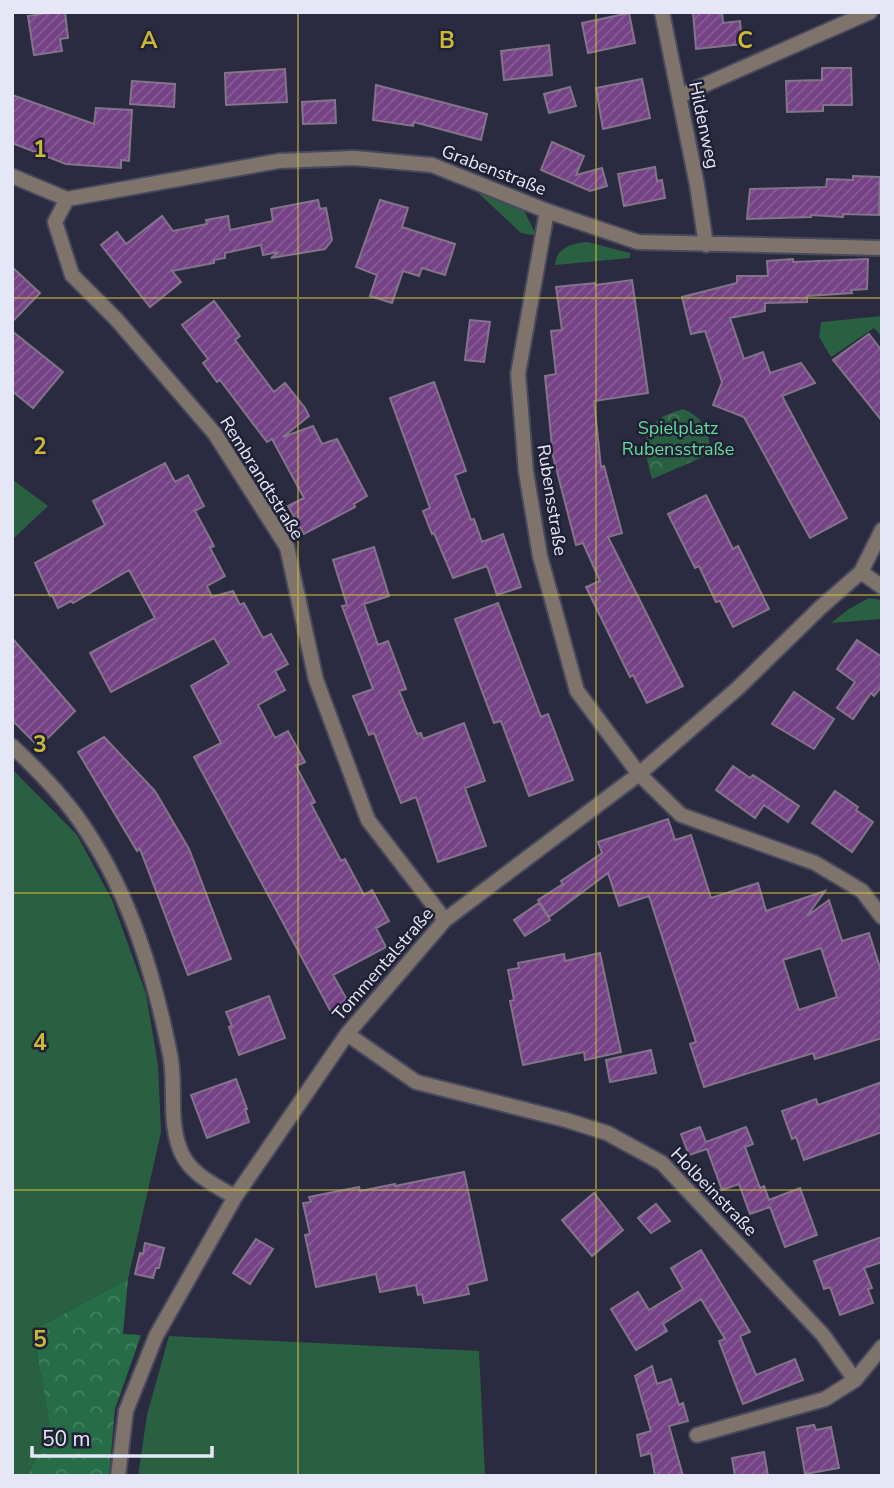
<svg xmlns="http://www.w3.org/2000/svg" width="894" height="1488" font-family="'Nunito Sans',sans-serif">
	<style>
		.green { fill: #296041 }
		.forest { fill: url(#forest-crowns) }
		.park { fill: url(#park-crowns) }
		.building { fill: url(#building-hatch); stroke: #84748a; stroke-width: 2; fill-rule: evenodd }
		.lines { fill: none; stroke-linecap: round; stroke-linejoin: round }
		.minor-casing { stroke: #48495d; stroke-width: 18 }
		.minor { stroke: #7e746c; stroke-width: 14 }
		.grid { fill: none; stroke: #cdb938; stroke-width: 2; stroke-opacity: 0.55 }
		.labels { text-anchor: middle; stroke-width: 5; stroke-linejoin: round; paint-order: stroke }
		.street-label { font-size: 18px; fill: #e6e7f6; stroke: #212136 }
		.park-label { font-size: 18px; fill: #62db97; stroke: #212136 }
		.grid-label { font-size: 23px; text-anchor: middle; font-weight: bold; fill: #cdb938; stroke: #212136; stroke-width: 5; stroke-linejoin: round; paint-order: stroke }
	</style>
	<defs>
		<pattern id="forest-crowns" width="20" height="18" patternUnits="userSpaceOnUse" patternTransform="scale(1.75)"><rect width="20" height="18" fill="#266c46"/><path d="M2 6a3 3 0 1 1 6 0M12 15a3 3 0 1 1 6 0" fill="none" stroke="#468161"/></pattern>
		<pattern id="park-crowns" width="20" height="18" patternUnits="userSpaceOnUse" patternTransform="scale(1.75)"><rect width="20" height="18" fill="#296041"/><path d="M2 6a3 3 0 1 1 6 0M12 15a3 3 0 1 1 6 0" fill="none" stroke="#48775d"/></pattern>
		<pattern id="building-hatch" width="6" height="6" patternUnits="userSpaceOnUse" patternTransform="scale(1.75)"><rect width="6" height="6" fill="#744285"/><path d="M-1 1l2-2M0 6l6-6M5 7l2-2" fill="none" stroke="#885d97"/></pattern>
	</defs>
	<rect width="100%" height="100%" fill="#2a2b40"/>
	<path class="green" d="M474 189 524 211 537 236 521 233Z
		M587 242 630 253V258L555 265C556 248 572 243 587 242Z
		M882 316V337L874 328 831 357 819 337 821 322Z
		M12 479 48 506 12 540Z
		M869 598 882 600V619L831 623 849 609Z
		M12 769 77 835 112 900 146 994 158 1065 161 1132 128 1279 33 1330 50 1430 27 1476H12Z
		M169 1336 479 1351 485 1476H138L147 1415Z"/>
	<path class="forest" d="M128 1279 123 1334 141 1335 115 1409 109 1476H27L50 1430 33 1330Z"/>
	<path class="park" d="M683 409C704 418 710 432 710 454L652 479C641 442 641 420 683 409Z"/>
	<path class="building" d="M55 12H65L68 38 60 39 62 51 34 55 28 16Z
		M693 12H722L723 23 740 21 742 44 696 49Z
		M629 13 635 43 588 53 582 23Z
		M549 45 552 75 504 80 501 51Z
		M822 68H851L852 105H823V111L787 112 786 81 822 80Z
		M285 69 287 102 226 105 225 73Z
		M642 79 650 118 603 129 596 88Z
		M132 81 175 84 174 107 130 104Z
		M376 85 487 114 481 140 414 122 413 126 373 120Z
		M570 87 576 106 549 113 544 94Z
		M12 95 94 124 96 108 132 110 129 161 121 160V168L66 164 12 143Z
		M335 100 336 123 303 124 302 102Z
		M552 142 584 156 576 175 602 168 607 186 590 191 541 170Z
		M655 167 657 181 662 180 665 198 624 206 618 174Z
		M853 176 880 177 879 215 843 214V217L811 215V217L747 219 750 189 826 187 827 179 853 180Z
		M318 200 320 209 326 208 332 240 325 249 271 258 279 252 263 255 261 245 225 253V258L214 260V263L172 271 181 282 150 307 101 245 117 232 126 244 162 216 173 231 207 224 206 220 228 216 230 230 273 221 271 209Z
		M380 200 408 208 402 227 455 244 445 275 422 268 419 276 403 271 392 303 370 296 377 275 356 267Z
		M793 259V262L868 259 867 289 851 290 852 293 807 296V302L765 303V311L730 318 744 359 763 352 770 373 801 363 815 383 782 396 847 518 810 538 744 417 713 405 722 382 705 331 691 334 682 297 737 283V276H768L767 261Z
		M12 267 40 293 12 322Z
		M632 280 648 393 594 401 601 467 604 466 622 533 608 537 683 686 647 703 633 675 630 677 586 587 600 581 583 543 576 545 553 456 545 376 556 374 551 331 562 330 556 287 595 283V285Z
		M214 301 240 336 235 340 274 392 285 383 305 408 309 416 283 437 313 426 322 444 337 439 367 496 354 504 355 507 304 534 288 506 304 498 272 439 267 442 220 380 217 382 203 363 208 359 182 325Z
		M470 320 490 322 484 362 465 360Z
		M12 331 63 372 33 408 12 391Z
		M869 334 882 351V421L833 360Z
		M434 382 466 471 455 475 471 520 474 519 482 542 503 534 521 587 497 595 487 566 453 578 434 533 432 534 423 511 430 508 390 398Z
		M165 463 175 482 188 475 204 506 195 511 214 546 210 548 225 576 207 586 212 597 233 591 240 605 244 603 263 638 271 634 288 664 275 671 285 690 258 705 275 738 288 731 305 762 296 766 315 802 311 804 341 861 345 859 364 895 372 890 389 921 376 928 386 947 333 975 350 1005 332 1014 194 757 221 743 191 686 229 664 214 638 111 692 90 653 155 618 129 570 73 603 71 601 58 608 52 595 50 596 35 563 105 525 93 501Z
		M706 495 733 549 738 546 769 609 733 627 720 601 716 602 699 566 695 568 668 514Z
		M374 547 389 596 364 604 378 645 388 641 406 689 399 691 417 734 421 733 423 739 464 723 485 781 465 788 486 846 438 862 416 797 401 803 374 733 369 735 353 696 373 689 342 606 347 605 333 560Z
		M498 603 541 717 548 714 573 780 529 796 501 721 494 723 455 619Z
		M12 638 75 711 49 737 37 745 12 720Z
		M857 640 882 657V686L874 696 871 693 853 719 837 708 855 682 837 669Z
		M794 692 834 719 814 749 772 724Z
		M104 737 155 791 189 849 231 959 188 975 140 849 137 851 78 752Z
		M733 766 750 778 753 775 799 806 788 822 764 805 755 818 716 790Z
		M835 791 858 807 856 810 873 822 852 852 812 823Z
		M668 819 675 840 691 835 711 898 758 883 766 911 825 891 807 916 829 900 842 941 869 933 882 974V1038L815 1059 813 1053 704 1087 690 1044 696 1042 649 896 619 906 608 873 549 917 538 900 563 884 561 881 602 853 598 842ZM821 948 837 997 799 1010 783 960Z
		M539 903 550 920 525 936 514 920Z
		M600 953 621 1052 585 1060 584 1052 523 1065 510 1001 514 1000 508 970 519 968 518 963 564 954 565 961Z
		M269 996 285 1038 239 1055 229 1027 232 1026 226 1012Z
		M651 1050 656 1073 610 1082 606 1060Z
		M236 1079 247 1109H245L249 1122 207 1138 191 1095Z
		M882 1082V1132L804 1160 796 1137 792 1139 782 1111 816 1099 818 1105Z
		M700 1127 706 1142 746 1127 753 1144 745 1147 760 1188 764 1186 769 1200 800 1188 817 1235 785 1247 770 1207 750 1214 739 1184 722 1190 707 1149 689 1155 681 1134Z
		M464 1172 487 1280 467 1285 469 1294 424 1303 422 1294 418 1295 416 1285 380 1292 376 1274 316 1287 305 1235 310 1234 303 1203 311 1202 309 1197 359 1187 360 1191 395 1184V1186Z
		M594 1193 623 1230 592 1256 562 1220Z
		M656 1204 670 1221 651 1233 638 1218Z
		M882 1237V1262L864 1268 872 1288 868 1289 873 1303 840 1315 830 1287 824 1289 814 1261Z
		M256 1239 273 1249 250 1284 233 1273Z
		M145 1243 164 1248 159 1268H156L153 1278 135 1274 140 1253 143 1254Z
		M701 1250 750 1332 740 1336 756 1375 795 1359 803 1380 743 1404 719 1341 725 1339 701 1299 663 1324 667 1331 636 1350 611 1309 638 1292 649 1310 683 1289 671 1268Z
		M652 1366 657 1384 671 1379 679 1405 683 1403 688 1421 669 1426 683 1476H655L651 1453 641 1456 637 1435 651 1431 635 1376Z
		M814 1425 816 1430 831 1427 839 1468 805 1474 797 1428Z
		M764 1452 768 1476H735L732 1458Z"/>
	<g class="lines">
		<defs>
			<path id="minor" d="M662 12 697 185 706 245
				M679 96 870 12
				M12 176 67 199 279 161 354 158 432 165 547 211 638 242 882 248
				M67 199 55 222 72 275 117 320 215 434 287 547 316 680 368 820 445 920
				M547 211 518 374 526 472 540 556 577 691 639 774 681 815 815 863 862 891 882 917
				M861 572 882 587
				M12 746C39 771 66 799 86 830 131 897 154 976 170 1054 177 1087 167 1122 182 1154 192 1175 215 1185 235 1197
				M347 1034 416 1082 566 1120 607 1133 662 1163 823 1335 855 1380
				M697 1435 825 1399 855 1380 882 1347
				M118 1476 126 1411 156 1336 235 1197 347 1034 445 920 639 774 738 688 821 607 861 572 882 530"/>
		</defs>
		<use href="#minor" class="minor-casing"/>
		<use href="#minor" class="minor"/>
	</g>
	<path class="grid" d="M298 12V1476M596 12V1476M12 298H882M12 595H882M12 893H882M12 1190H882"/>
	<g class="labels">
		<g class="street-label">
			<text transform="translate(704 125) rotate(78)" y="6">Hildenweg</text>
			<text transform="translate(494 170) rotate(21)" y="6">Grabenstraße</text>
			<text transform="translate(262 478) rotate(58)" y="6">Rembrandtstraße</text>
			<text transform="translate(552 500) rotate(81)" y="6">Rubensstraße</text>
			<text transform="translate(383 964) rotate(-49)" y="6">Tommentalstraße</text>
			<text transform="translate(714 1192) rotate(46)" y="6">Holbeinstraße</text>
		</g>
		<g class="park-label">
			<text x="678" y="434">Spielplatz<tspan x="678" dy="21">Rubensstraße</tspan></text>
		</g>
	</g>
	<g class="grid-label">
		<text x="149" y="48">A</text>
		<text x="447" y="48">B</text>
		<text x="745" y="48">C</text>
		<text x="40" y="157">1</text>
		<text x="40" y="454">2</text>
		<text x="40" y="752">3</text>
		<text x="40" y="1050">4</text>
		<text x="40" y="1347">5</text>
	</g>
	<rect width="894" height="1488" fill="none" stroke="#e6e7f6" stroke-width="28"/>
	<path d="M32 1446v10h180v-10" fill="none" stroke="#e6e7f6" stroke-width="3.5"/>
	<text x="42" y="1446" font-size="21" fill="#e6e7f6" stroke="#212136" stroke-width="5" paint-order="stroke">50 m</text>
</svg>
